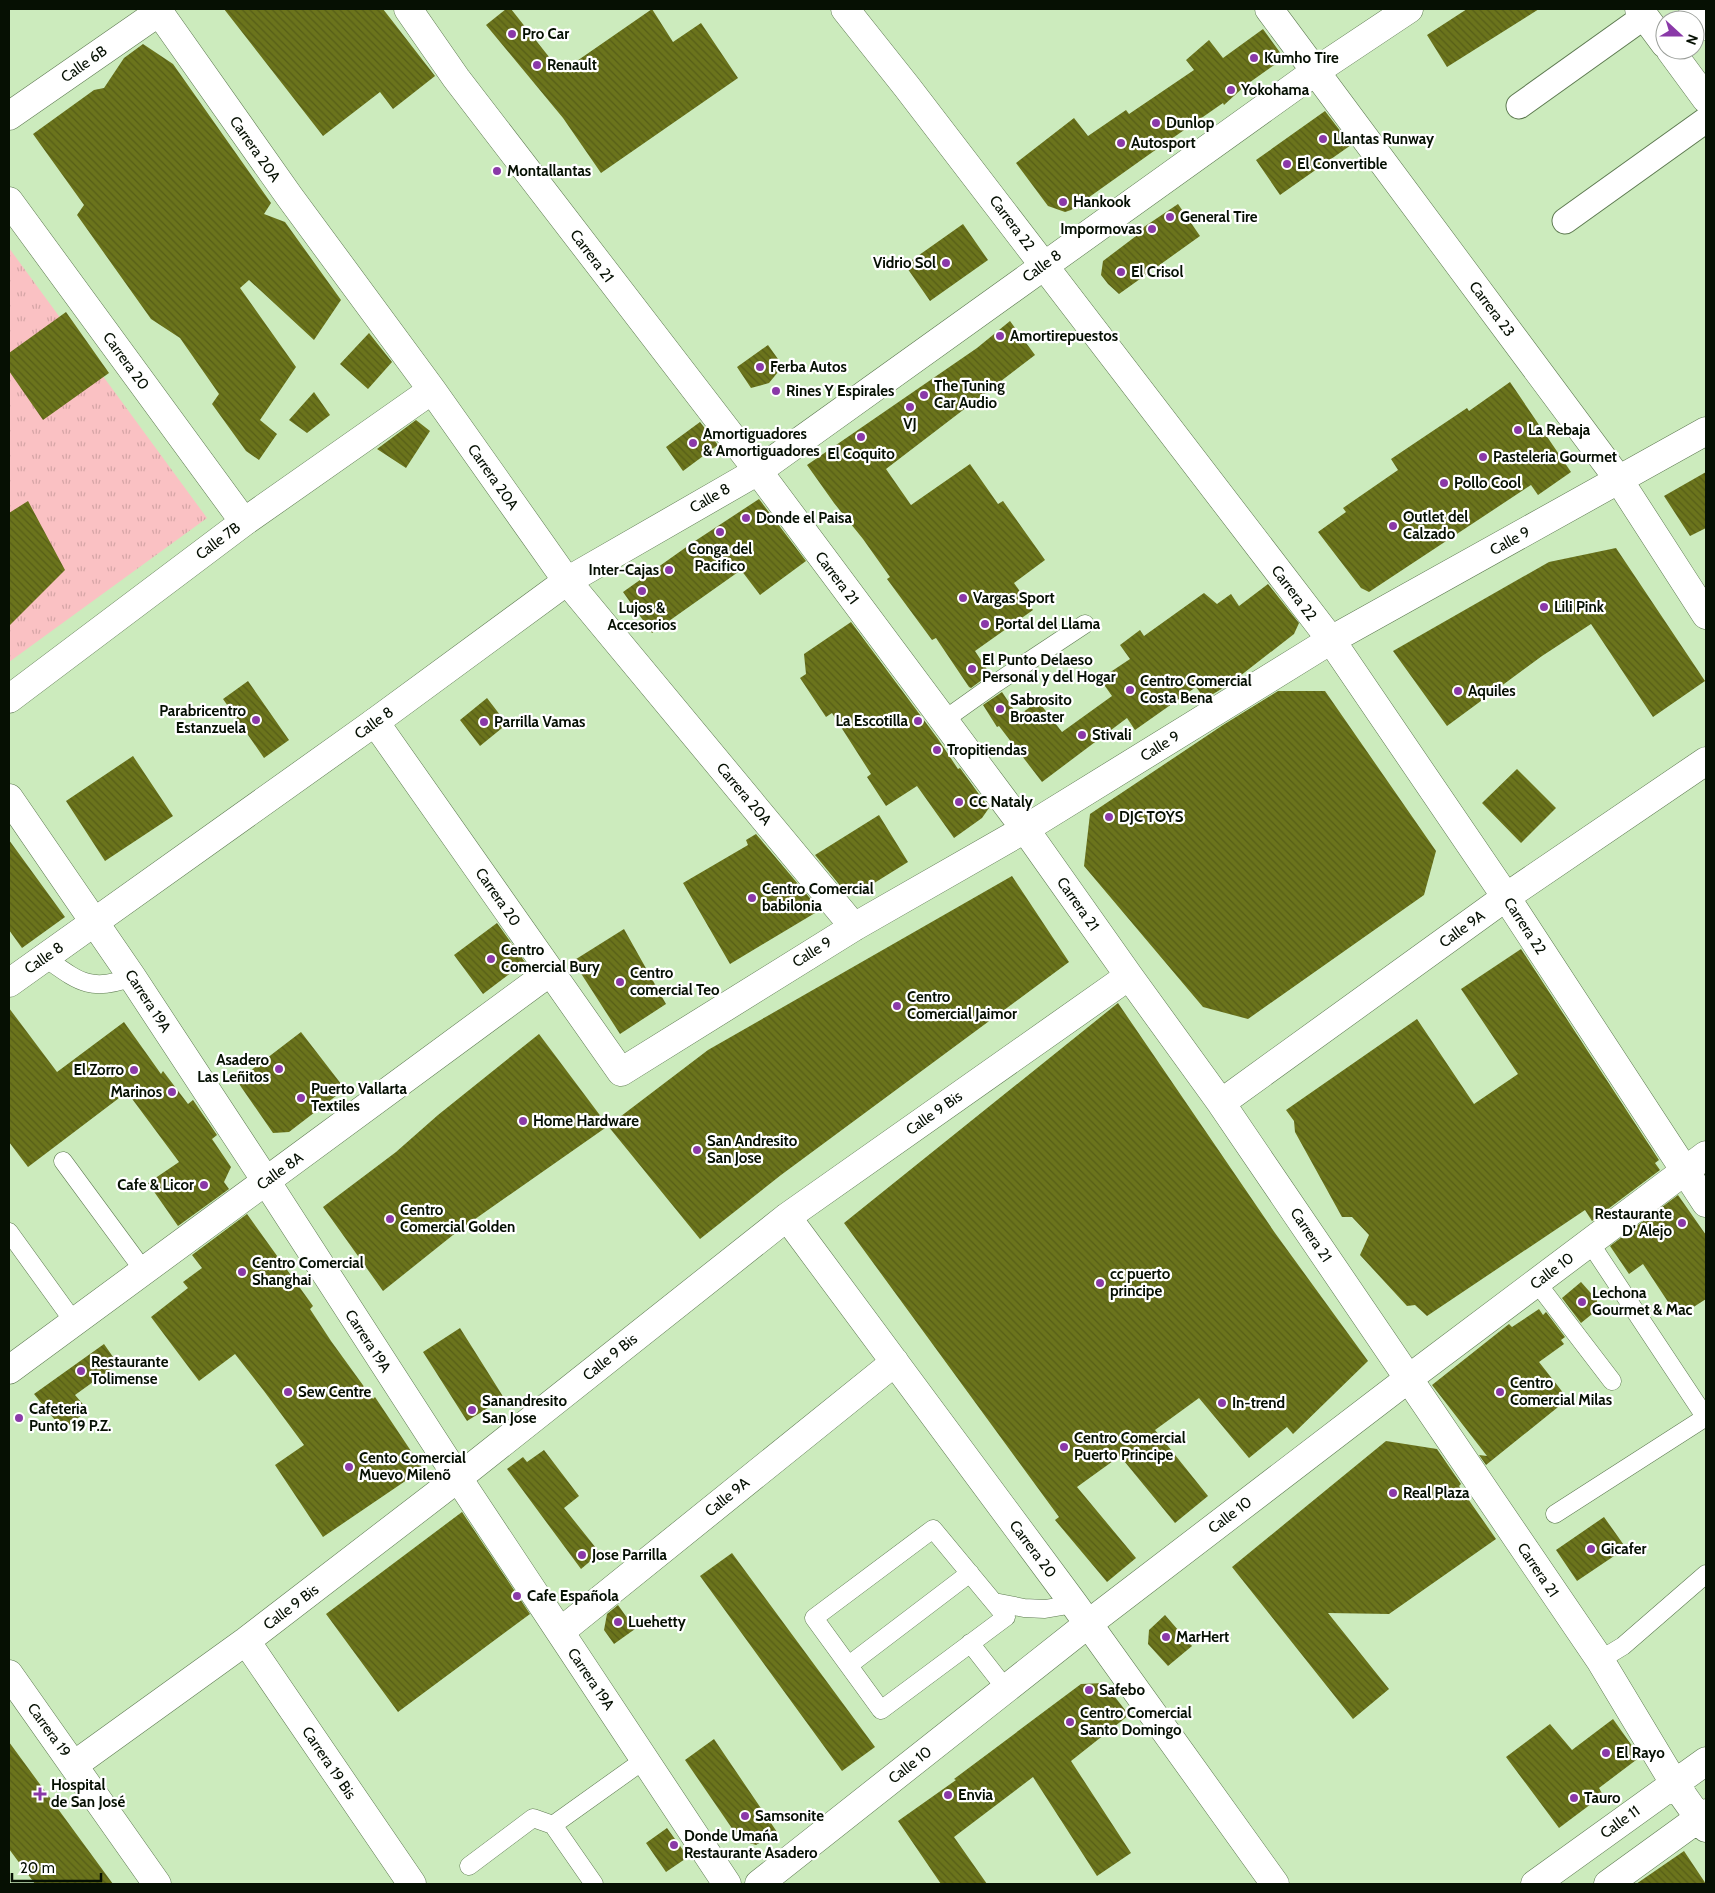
<svg xmlns="http://www.w3.org/2000/svg" width="1715" height="1893" font-family="Cabin,sans-serif">
	<style>
		.park { fill: url(#park-tufts) }
		.building { fill: url(#building-back-hatch) }
		.lines { fill: none; stroke-linecap: round; stroke-linejoin: round }
		.service-casing { stroke: #5e7a51; stroke-width: 19 }
		.pedestrian-casing { stroke: #5e7a51; stroke-width: 27 }
		.minor-casing { stroke: #5e7a51; stroke-width: 29 }
		.tertiary-casing { stroke: #5e7a51; stroke-width: 29 }
		.secondary-casing { stroke: #5e7a51; stroke-width: 29 }
		.service { stroke: #fff; stroke-width: 18 }
		.pedestrian { stroke: #fff; stroke-width: 25 }
		.minor { stroke: #fff; stroke-width: 28 }
		.tertiary { stroke: #fff; stroke-width: 28 }
		.secondary { stroke: #fff; stroke-width: 28 }
		.poi-dot { fill: #8a39a8; stroke: #fff; stroke-width: 2 }
		.labels { text-anchor: middle; stroke-width: 4.5; stroke-linejoin: round; paint-order: stroke }
		.poi-label { font-size: 15px; font-weight: bold; fill: #061003; stroke: #fff; text-anchor: start }
		.street-label { font-size: 15px; fill: #061003; stroke: #fff }
	</style>
	<defs>
		<pattern id="park-tufts" width="24" height="20" patternUnits="userSpaceOnUse" patternTransform="scale(1.25)"><rect width="24" height="20" fill="#fac1c3"/><path d="M3 7l-1-3M5 7V3M7 7l1-3M15 17l-1-3M17 17v-4M19 17l1-3" fill="none" stroke="#d5a5a6"/></pattern>
		<pattern id="building-back-hatch" width="6" height="6" patternUnits="userSpaceOnUse" patternTransform="scale(1.25)"><rect width="6" height="6" fill="#6b741c"/><path d="M-1 5l2 2M0 0l6 6M5-1l2 2" fill="none" stroke="#565e17"/></pattern>
	</defs>
	<rect width="100%" height="100%" fill="#ccebbd"/>
	<path class="park" d="M9 248 207 518 9 662Z"/>
	<path class="building" d="M224 9H383L435 76 393 109 380 92 323 136Z
		M506 9H511L561 72 652 9 673 42 701 23 738 78 601 173 563 118 486 25Z
		M1467 9H1539L1447 67 1427 35Z
		M1263 29 1284 58 1246 85 1224 105 1223 103 1154 151 1071 210 1065 212 1048 206 1016 163 1074 118 1088 136 1126 110 1129 114 1194 70 1186 60 1209 40 1223 58Z
		M143 44 173 64 271 203 264 214 285 222 341 300 314 340 249 280 240 288 296 367 260 420 277 434 259 460 246 451 212 404 219 394 180 338 151 319 77 215 84 205 33 134 94 90 104 88 124 58Z
		M1325 111 1351 145 1280 195 1256 160Z
		M1178 204 1200 236 1119 294 1108 284 1101 275 1103 261 1140 233 1138 231Z
		M963 224 988 260 930 301 905 265Z
		M66 312 109 373 43 420 9 371V353Z
		M1010 321 1035 355 886 469 911 505 970 464 998 504 1003 501 1045 560 1014 583 1033 610 975 651 990 674 971 688 969 687 936 638 932 640 887 579 890 577 863 539 834 503 807 465 977 348Z
		M369 333 392 362 368 389 340 364Z
		M768 345 783 366 769 383 751 388 737 367Z
		M1510 382 1571 472 1538 495 1531 485 1369 592 1361 588 1318 532 1346 512 1343 508 1398 470 1391 459 1467 408 1469 411Z
		M314 392 330 415 307 433 289 420Z
		M416 420 430 431 406 468 377 449Z
		M700 422 718 445 683 471 666 447Z
		M1706 472V528L1690 536 1664 496Z
		M759 499 806 561 760 595 741 570 652 633 623 592 692 543Z
		M28 501 65 570 9 626V513Z
		M1616 548 1705 681 1653 717 1591 624 1542 656 1447 726 1393 651 1549 562Z
		M1268 584 1299 623 1294 634 1231 683 1205 699 1196 687 1135 730 1127 718 1042 782 999 726 997 727 983 705 1002 692 1018 716 1038 701 1062 732 1112 696 1100 679 1130 659 1120 645 1140 630 1144 636 1204 593 1217 604 1231 594 1239 606Z
		M851 622 938 739 958 769 960 768 989 808 982 818 954 838 917 786 886 806 867 777 871 774 832 713 826 717 800 678 806 674 804 654Z
		M248 681 289 740 264 758 223 699Z
		M1278 691H1325L1436 851 1424 895 1248 1019 1203 1007 1084 866 1090 814 1223 725Z
		M487 698 507 724 480 746 460 720Z
		M133 756 173 816 105 861 66 801Z
		M1517 769 1556 808 1521 843 1482 803Z
		M879 815 908 862 855 895 852 891 847 894 815 855Z
		M756 834 820 910 730 964 683 883 748 845 746 840Z
		M9 840 65 917 22 948 9 930Z
		M1012 876 1069 962 781 1175 700 1239 608 1126 708 1050Z
		M497 923 525 962 483 994 454 955Z
		M624 929 666 1004 620 1034 573 961Z
		M1521 949 1659 1160 1655 1163 1660 1170 1592 1221 1585 1210 1427 1316 1415 1305 1407 1306 1360 1255 1369 1235 1352 1217H1342L1295 1132 1294 1121 1286 1110 1417 1019 1474 1104 1518 1074 1461 989Z
		M1118 1003 1275 1233 1368 1361 1293 1434 1287 1427 1249 1458 1199 1398 1155 1430 1208 1496 1175 1523 1120 1456 1077 1487 1136 1558 1107 1582 1055 1520 1059 1517 844 1223Z
		M9 1008 57 1072 124 1022 161 1074 163 1071 188 1104 193 1100 217 1135 212 1139 231 1167 224 1182 229 1189 178 1226 148 1183 179 1162 127 1092 28 1167 9 1142Z
		M301 1032 345 1089 289 1132 273 1133 237 1081Z
		M539 1034 608 1126 458 1231 383 1291 323 1207 396 1152 438 1115Z
		M1678 1195 1706 1235V1299L1678 1317 1643 1264 1629 1274 1610 1246Z
		M247 1214 313 1306 310 1309 331 1341 373 1399 375 1397 423 1469 323 1537 275 1465 304 1445 264 1391 235 1354 199 1381 151 1317 188 1288 183 1282 202 1268 192 1255Z
		M1581 1282 1597 1300V1310L1581 1323 1562 1298Z
		M1539 1309 1543 1315 1546 1312 1565 1337 1561 1340 1564 1344 1539 1362 1568 1399 1486 1465 1479 1455 1487 1456 1432 1385 1509 1324 1512 1327Z
		M460 1328 504 1398 467 1421 423 1352Z
		M104 1344 118 1364 75 1395 88 1410 63 1430 34 1394Z
		M1386 1441 1437 1449 1461 1484 1459 1486 1496 1539 1389 1614 1328 1613 1389 1689 1353 1719 1232 1567Z
		M544 1450 579 1496 564 1508 600 1553 581 1569 507 1469 523 1457 527 1462Z
		M462 1512 530 1614 398 1712 326 1614Z
		M1604 1517 1626 1548 1577 1581 1556 1550Z
		M732 1553 875 1747 842 1771 700 1576Z
		M618 1605 635 1629 614 1644 604 1630 607 1614Z
		M1165 1615 1192 1646 1168 1666 1148 1644 1149 1630Z
		M1104 1683 1129 1715 1071 1761 1131 1853 1097 1876 1033 1777 954 1837 987 1884H941L898 1821 956 1780 954 1779 1081 1684Z
		M1613 1719 1640 1757 1599 1788 1603 1795 1559 1828 1506 1757 1550 1724 1572 1750Z
		M714 1739 777 1832 756 1845 740 1840 685 1760Z
		M9 1742 113 1884H35L9 1849Z
		M667 1828 688 1857 666 1872 646 1843Z
		M1684 1851 1706 1884H1636Z"/>
	<g class="lines">
		<defs>
			<path id="service" d="M944 720 996 683 1085 624
				M44 957C78 981 90 993 132 977
				M63 1161 144 1271
				M9 1232 74 1322
				M1590 1243 1706 1418
				M1537 1283 1612 1381
				M1555 1514 1706 1417
				M933 1529 1006 1617 881 1710 814 1618Z
				M994 1602 1024 1608 1045 1609 1074 1604
				M970 1643 1006 1689
				M1600 1660 1623 1646 1706 1574
				M849 1665 970 1573
				M469 1866 533 1818 553 1825
				M594 1884 553 1825 644 1760"/>
			<path id="pedestrian" d="M1519 106 1645 16
				M1565 221 1706 120"/>
			<path id="minor" d="M157 9 289 196 432 390 567 581 854 927
				M408 9 456 78 758 471 1025 829 1129 976 1221 1103 1600 1660 1674 1783 1706 1828
				M845 9 907 87 1331 640 1506 897 1706 1203
				M1269 9 1619 480 1706 615
				M9 116 159 12
				M9 201 244 522
				M9 699 244 522 432 390
				M375 722 621 1072 854 927 1025 829 1331 640 1706 431
				M9 798 132 977 266 1181 458 1478 727 1884
				M1221 1103 1506 897 1706 761
				M787 1217 1074 1604 1275 1884
				M9 1370 550 972
				M560 1632 895 1362
				M246 1641 412 1884
				M74 1765 246 1641 458 1478 787 1217 1129 976
				M759 1884 1088 1624 1408 1379 1706 1155
				M1535 1884 1706 1761
				M1608 1884 1706 1813"/>
			<path id="tertiary" d="M9 983 375 722 567 581 758 471 1316 71 1409 9
				M9 1674 157 1884"/>
			<path id="secondary" d="M1639 9 1665 44
				M1693 9 1706 26
				M1670 50 1706 99"/>
		</defs>
		<use href="#service" class="service-casing"/>
		<use href="#pedestrian" class="pedestrian-casing"/>
		<use href="#minor" class="minor-casing"/>
		<use href="#tertiary" class="tertiary-casing"/>
		<use href="#secondary" class="secondary-casing"/>
		<use href="#service" class="service"/>
		<use href="#pedestrian" class="pedestrian"/>
		<use href="#minor" class="minor"/>
		<use href="#tertiary" class="tertiary"/>
		<use href="#secondary" class="secondary"/>
	</g>
	<g class="poi-dot">
		<circle cx="512" cy="34" r="5"/>
		<circle cx="1254" cy="58" r="5"/>
		<circle cx="537" cy="65" r="5"/>
		<circle cx="1231" cy="90" r="5"/>
		<circle cx="1156" cy="123" r="5"/>
		<circle cx="1323" cy="139" r="5"/>
		<circle cx="1121" cy="143" r="5"/>
		<circle cx="1287" cy="164" r="5"/>
		<circle cx="497" cy="171" r="5"/>
		<circle cx="1063" cy="202" r="5"/>
		<circle cx="1170" cy="217" r="5"/>
		<circle cx="1152" cy="229" r="5"/>
		<circle cx="946" cy="263" r="5"/>
		<circle cx="1121" cy="272" r="5"/>
		<circle cx="1000" cy="336" r="5"/>
		<circle cx="760" cy="367" r="5"/>
		<circle cx="776" cy="391" r="5"/>
		<circle cx="924" cy="395" r="5"/>
		<circle cx="910" cy="407" r="5"/>
		<circle cx="1518" cy="430" r="5"/>
		<circle cx="861" cy="437" r="5"/>
		<circle cx="693" cy="443" r="5"/>
		<circle cx="1483" cy="457" r="5"/>
		<circle cx="1444" cy="483" r="5"/>
		<circle cx="746" cy="518" r="5"/>
		<circle cx="1393" cy="526" r="5"/>
		<circle cx="720" cy="532" r="5"/>
		<circle cx="669" cy="570" r="5"/>
		<circle cx="642" cy="591" r="5"/>
		<circle cx="963" cy="598" r="5"/>
		<circle cx="1544" cy="607" r="5"/>
		<circle cx="985" cy="624" r="5"/>
		<circle cx="972" cy="669" r="5"/>
		<circle cx="1130" cy="690" r="5"/>
		<circle cx="1458" cy="691" r="5"/>
		<circle cx="1000" cy="709" r="5"/>
		<circle cx="256" cy="720" r="5"/>
		<circle cx="918" cy="721" r="5"/>
		<circle cx="484" cy="722" r="5"/>
		<circle cx="1082" cy="735" r="5"/>
		<circle cx="937" cy="750" r="5"/>
		<circle cx="959" cy="802" r="5"/>
		<circle cx="1109" cy="817" r="5"/>
		<circle cx="752" cy="898" r="5"/>
		<circle cx="491" cy="959" r="5"/>
		<circle cx="620" cy="982" r="5"/>
		<circle cx="897" cy="1006" r="5"/>
		<circle cx="279" cy="1069" r="5"/>
		<circle cx="134" cy="1070" r="5"/>
		<circle cx="172" cy="1092" r="5"/>
		<circle cx="301" cy="1098" r="5"/>
		<circle cx="523" cy="1121" r="5"/>
		<circle cx="697" cy="1150" r="5"/>
		<circle cx="204" cy="1185" r="5"/>
		<circle cx="390" cy="1219" r="5"/>
		<circle cx="1682" cy="1223" r="5"/>
		<circle cx="242" cy="1272" r="5"/>
		<circle cx="1100" cy="1283" r="5"/>
		<circle cx="1582" cy="1302" r="5"/>
		<circle cx="81" cy="1371" r="5"/>
		<circle cx="288" cy="1392" r="5"/>
		<circle cx="1500" cy="1392" r="5"/>
		<circle cx="1222" cy="1403" r="5"/>
		<circle cx="472" cy="1410" r="5"/>
		<circle cx="19" cy="1418" r="5"/>
		<circle cx="1064" cy="1447" r="5"/>
		<circle cx="349" cy="1467" r="5"/>
		<circle cx="1393" cy="1493" r="5"/>
		<circle cx="1591" cy="1549" r="5"/>
		<circle cx="582" cy="1555" r="5"/>
		<circle cx="517" cy="1596" r="5"/>
		<circle cx="618" cy="1622" r="5"/>
		<circle cx="1166" cy="1637" r="5"/>
		<circle cx="1089" cy="1690" r="5"/>
		<circle cx="1070" cy="1722" r="5"/>
		<circle cx="1606" cy="1753" r="5"/>
		<path d="M37.5 1786.5h5v5h5v5h-5v5h-5v-5h-5v-5h5z"/>
		<circle cx="948" cy="1795" r="5"/>
		<circle cx="1574" cy="1798" r="5"/>
		<circle cx="745" cy="1816" r="5"/>
		<circle cx="674" cy="1845" r="5"/>
	</g>
	<g class="labels">
		<g class="poi-label">
			<text x="522" y="39">Pro Car</text>
			<text x="1264" y="63">Kumho Tire</text>
			<text x="547" y="70">Renault</text>
			<text x="1241" y="95">Yokohama</text>
			<text x="1166" y="128">Dunlop</text>
			<text x="1333" y="144">Llantas Runway</text>
			<text x="1131" y="148">Autosport</text>
			<text x="1297" y="169">El Convertible</text>
			<text x="507" y="176">Montallantas</text>
			<text x="1073" y="207">Hankook</text>
			<text x="1180" y="222">General Tire</text>
			<text x="1142" y="234" text-anchor="end">Impormovas</text>
			<text x="936" y="268" text-anchor="end">Vidrio Sol</text>
			<text x="1131" y="277">El Crisol</text>
			<text x="1010" y="341">Amortirepuestos</text>
			<text x="770" y="372">Ferba Autos</text>
			<text x="934" y="391">The Tuning<tspan x="934" dy="17">Car Audio</tspan></text>
			<text x="786" y="396">Rines Y Espirales</text>
			<text x="910" y="429" text-anchor="middle">VJ</text>
			<text x="1528" y="435">La Rebaja</text>
			<text x="703" y="439">Amortiguadores<tspan x="703" dy="17">&amp; Amortiguadores</tspan></text>
			<text x="861" y="459" text-anchor="middle">El Coquito</text>
			<text x="1493" y="462">Pasteleria Gourmet</text>
			<text x="1454" y="488">Pollo Cool</text>
			<text x="1403" y="522">Outlet del<tspan x="1403" dy="17">Calzado</tspan></text>
			<text x="756" y="523">Donde el Paisa</text>
			<text x="720" y="554" text-anchor="middle">Conga del<tspan x="720" dy="17">Pacifico</tspan></text>
			<text x="659" y="575" text-anchor="end">Inter-Cajas</text>
			<text x="973" y="603">Vargas Sport</text>
			<text x="1554" y="612">Lili Pink</text>
			<text x="642" y="613" text-anchor="middle">Lujos &amp;<tspan x="642" dy="17">Accesorios</tspan></text>
			<text x="995" y="629">Portal del Llama</text>
			<text x="982" y="665">El Punto Delaeso<tspan x="982" dy="17">Personal y del Hogar</tspan></text>
			<text x="1140" y="686">Centro Comercial<tspan x="1140" dy="17">Costa Bena</tspan></text>
			<text x="1468" y="696">Aquiles</text>
			<text x="1010" y="705">Sabrosito<tspan x="1010" dy="17">Broaster</tspan></text>
			<text x="246" y="716" text-anchor="end">Parabricentro<tspan x="246" dy="17">Estanzuela</tspan></text>
			<text x="908" y="726" text-anchor="end">La Escotilla</text>
			<text x="494" y="727">Parrilla Vamas</text>
			<text x="1092" y="740">Stivali</text>
			<text x="947" y="755">Tropitiendas</text>
			<text x="969" y="807">CC Nataly</text>
			<text x="1119" y="822">DJC TOYS</text>
			<text x="762" y="894">Centro Comercial<tspan x="762" dy="17">babilonia</tspan></text>
			<text x="501" y="955">Centro<tspan x="501" dy="17">Comercial Bury</tspan></text>
			<text x="630" y="978">Centro<tspan x="630" dy="17">comercial Teo</tspan></text>
			<text x="907" y="1002">Centro<tspan x="907" dy="17">Comercial Jaimor</tspan></text>
			<text x="269" y="1065" text-anchor="end">Asadero<tspan x="269" dy="17">Las Leñitos</tspan></text>
			<text x="124" y="1075" text-anchor="end">El Zorro</text>
			<text x="311" y="1094">Puerto Vallarta<tspan x="311" dy="17">Textiles</tspan></text>
			<text x="162" y="1097" text-anchor="end">Marinos</text>
			<text x="533" y="1126">Home Hardware</text>
			<text x="707" y="1146">San Andresito<tspan x="707" dy="17">San Jose</tspan></text>
			<text x="194" y="1190" text-anchor="end">Cafe &amp; Licor</text>
			<text x="400" y="1215">Centro<tspan x="400" dy="17">Comercial Golden</tspan></text>
			<text x="1672" y="1219" text-anchor="end">Restaurante<tspan x="1672" dy="17">D' Alejo</tspan></text>
			<text x="252" y="1268">Centro Comercial<tspan x="252" dy="17">Shanghai</tspan></text>
			<text x="1110" y="1279">cc puerto<tspan x="1110" dy="17">principe</tspan></text>
			<text x="1592" y="1298">Lechona<tspan x="1592" dy="17">Gourmet &amp; Mac</tspan></text>
			<text x="91" y="1367">Restaurante<tspan x="91" dy="17">Tolimense</tspan></text>
			<text x="1510" y="1388">Centro<tspan x="1510" dy="17">Comercial Milas</tspan></text>
			<text x="298" y="1397">Sew Centre</text>
			<text x="482" y="1406">Sanandresito<tspan x="482" dy="17">San Jose</tspan></text>
			<text x="1232" y="1408">In-trend</text>
			<text x="29" y="1414">Cafeteria<tspan x="29" dy="17">Punto 19 P.Z.</tspan></text>
			<text x="1074" y="1443">Centro Comercial<tspan x="1074" dy="17">Puerto Principe</tspan></text>
			<text x="359" y="1463">Cento Comercial<tspan x="359" dy="17">Muevo Milenõ</tspan></text>
			<text x="1403" y="1498">Real Plaza</text>
			<text x="1601" y="1554">Gicafer</text>
			<text x="592" y="1560">Jose Parrilla</text>
			<text x="527" y="1601">Cafe Española</text>
			<text x="628" y="1627">Luehetty</text>
			<text x="1176" y="1642">MarHert</text>
			<text x="1099" y="1695">Safebo</text>
			<text x="1080" y="1718">Centro Comercial<tspan x="1080" dy="17">Santo Domingo</tspan></text>
			<text x="1616" y="1758">El Rayo</text>
			<text x="51" y="1790">Hospital<tspan x="51" dy="17">de San José</tspan></text>
			<text x="958" y="1800">Envia</text>
			<text x="1584" y="1803">Tauro</text>
			<text x="755" y="1821">Samsonite</text>
			<text x="684" y="1841">Donde Umańa<tspan x="684" dy="17">Restaurante Asadero</tspan></text>
		</g>
		<g class="street-label">
			<text transform="translate(84 64) rotate(-35)" y="5">Calle 6B</text>
			<text transform="translate(255 149) rotate(55)" y="5">Carrera 20A</text>
			<text transform="translate(1012 223) rotate(53)" y="5">Carrera 22</text>
			<text transform="translate(592 256) rotate(53)" y="5">Carrera 21</text>
			<text transform="translate(1042 266) rotate(-36)" y="5">Calle 8</text>
			<text transform="translate(1492 309) rotate(53)" y="5">Carrera 23</text>
			<text transform="translate(126 361) rotate(54)" y="5">Carrera 20</text>
			<text transform="translate(493 477) rotate(55)" y="5">Carrera 20A</text>
			<text transform="translate(710 498) rotate(-30)" y="5">Calle 8</text>
			<text transform="translate(218 541) rotate(-37)" y="5">Calle 7B</text>
			<text transform="translate(1510 541) rotate(-29)" y="5">Calle 9</text>
			<text transform="translate(837 578) rotate(53)" y="5">Carrera 21</text>
			<text transform="translate(1294 593) rotate(53)" y="5">Carrera 22</text>
			<text transform="translate(374 723) rotate(-36)" y="5">Calle 8</text>
			<text transform="translate(1160 746) rotate(-32)" y="5">Calle 9</text>
			<text transform="translate(744 794) rotate(50)" y="5">Carrera 20A</text>
			<text transform="translate(498 897) rotate(55)" y="5">Carrera 20</text>
			<text transform="translate(1078 904) rotate(55)" y="5">Carrera 21</text>
			<text transform="translate(1525 926) rotate(57)" y="5">Carrera 22</text>
			<text transform="translate(1462 929) rotate(-36)" y="5">Calle 9A</text>
			<text transform="translate(812 952) rotate(-32)" y="5">Calle 9</text>
			<text transform="translate(44 958) rotate(-35)" y="5">Calle 8</text>
			<text transform="translate(148 1001) rotate(57)" y="5">Carrera 19A</text>
			<text transform="translate(934 1113) rotate(-35)" y="5">Calle 9 Bis</text>
			<text transform="translate(280 1171) rotate(-36)" y="5">Calle 8A</text>
			<text transform="translate(1311 1235) rotate(56)" y="5">Carrera 21</text>
			<text transform="translate(1552 1271) rotate(-37)" y="5">Calle 10</text>
			<text transform="translate(368 1341) rotate(57)" y="5">Carrera 19A</text>
			<text transform="translate(610 1357) rotate(-39)" y="5">Calle 9 Bis</text>
			<text transform="translate(727 1497) rotate(-39)" y="5">Calle 9A</text>
			<text transform="translate(1230 1515) rotate(-37)" y="5">Calle 10</text>
			<text transform="translate(1033 1549) rotate(53)" y="5">Carrera 20</text>
			<text transform="translate(1538 1570) rotate(56)" y="5">Carrera 21</text>
			<text transform="translate(291 1607) rotate(-37)" y="5">Calle 9 Bis</text>
			<text transform="translate(591 1679) rotate(56)" y="5">Carrera 19A</text>
			<text transform="translate(49 1730) rotate(54)" y="5">Carrera 19</text>
			<text transform="translate(329 1763) rotate(56)" y="5">Carrera 19 Bis</text>
			<text transform="translate(910 1765) rotate(-38)" y="5">Calle 10</text>
			<text transform="translate(1620 1822) rotate(-36)" y="5">Calle 11</text>
		</g>
	</g>
	<rect width="1715" height="1893" fill="none" stroke="#061003" stroke-width="20"/>
	<g transform="translate(1680 35) rotate(111)"><circle r="24" fill="#ffffff" stroke="#9b9f9a"/>
	<path d="M0-4L9 19L0 12L-9 19Z" fill="#8a39a8"/>
	<text y="-8" font-size="14" font-weight="bold" text-anchor="middle" fill="#061003">N</text>
	</g>
	<path d="M12 1873v8h89v-8" fill="none" stroke="#061003" stroke-width="2.5"/>
	<text x="20" y="1873" font-size="15" fill="#061003" stroke="#ffffff" stroke-width="4" paint-order="stroke">20 m</text>
</svg>
